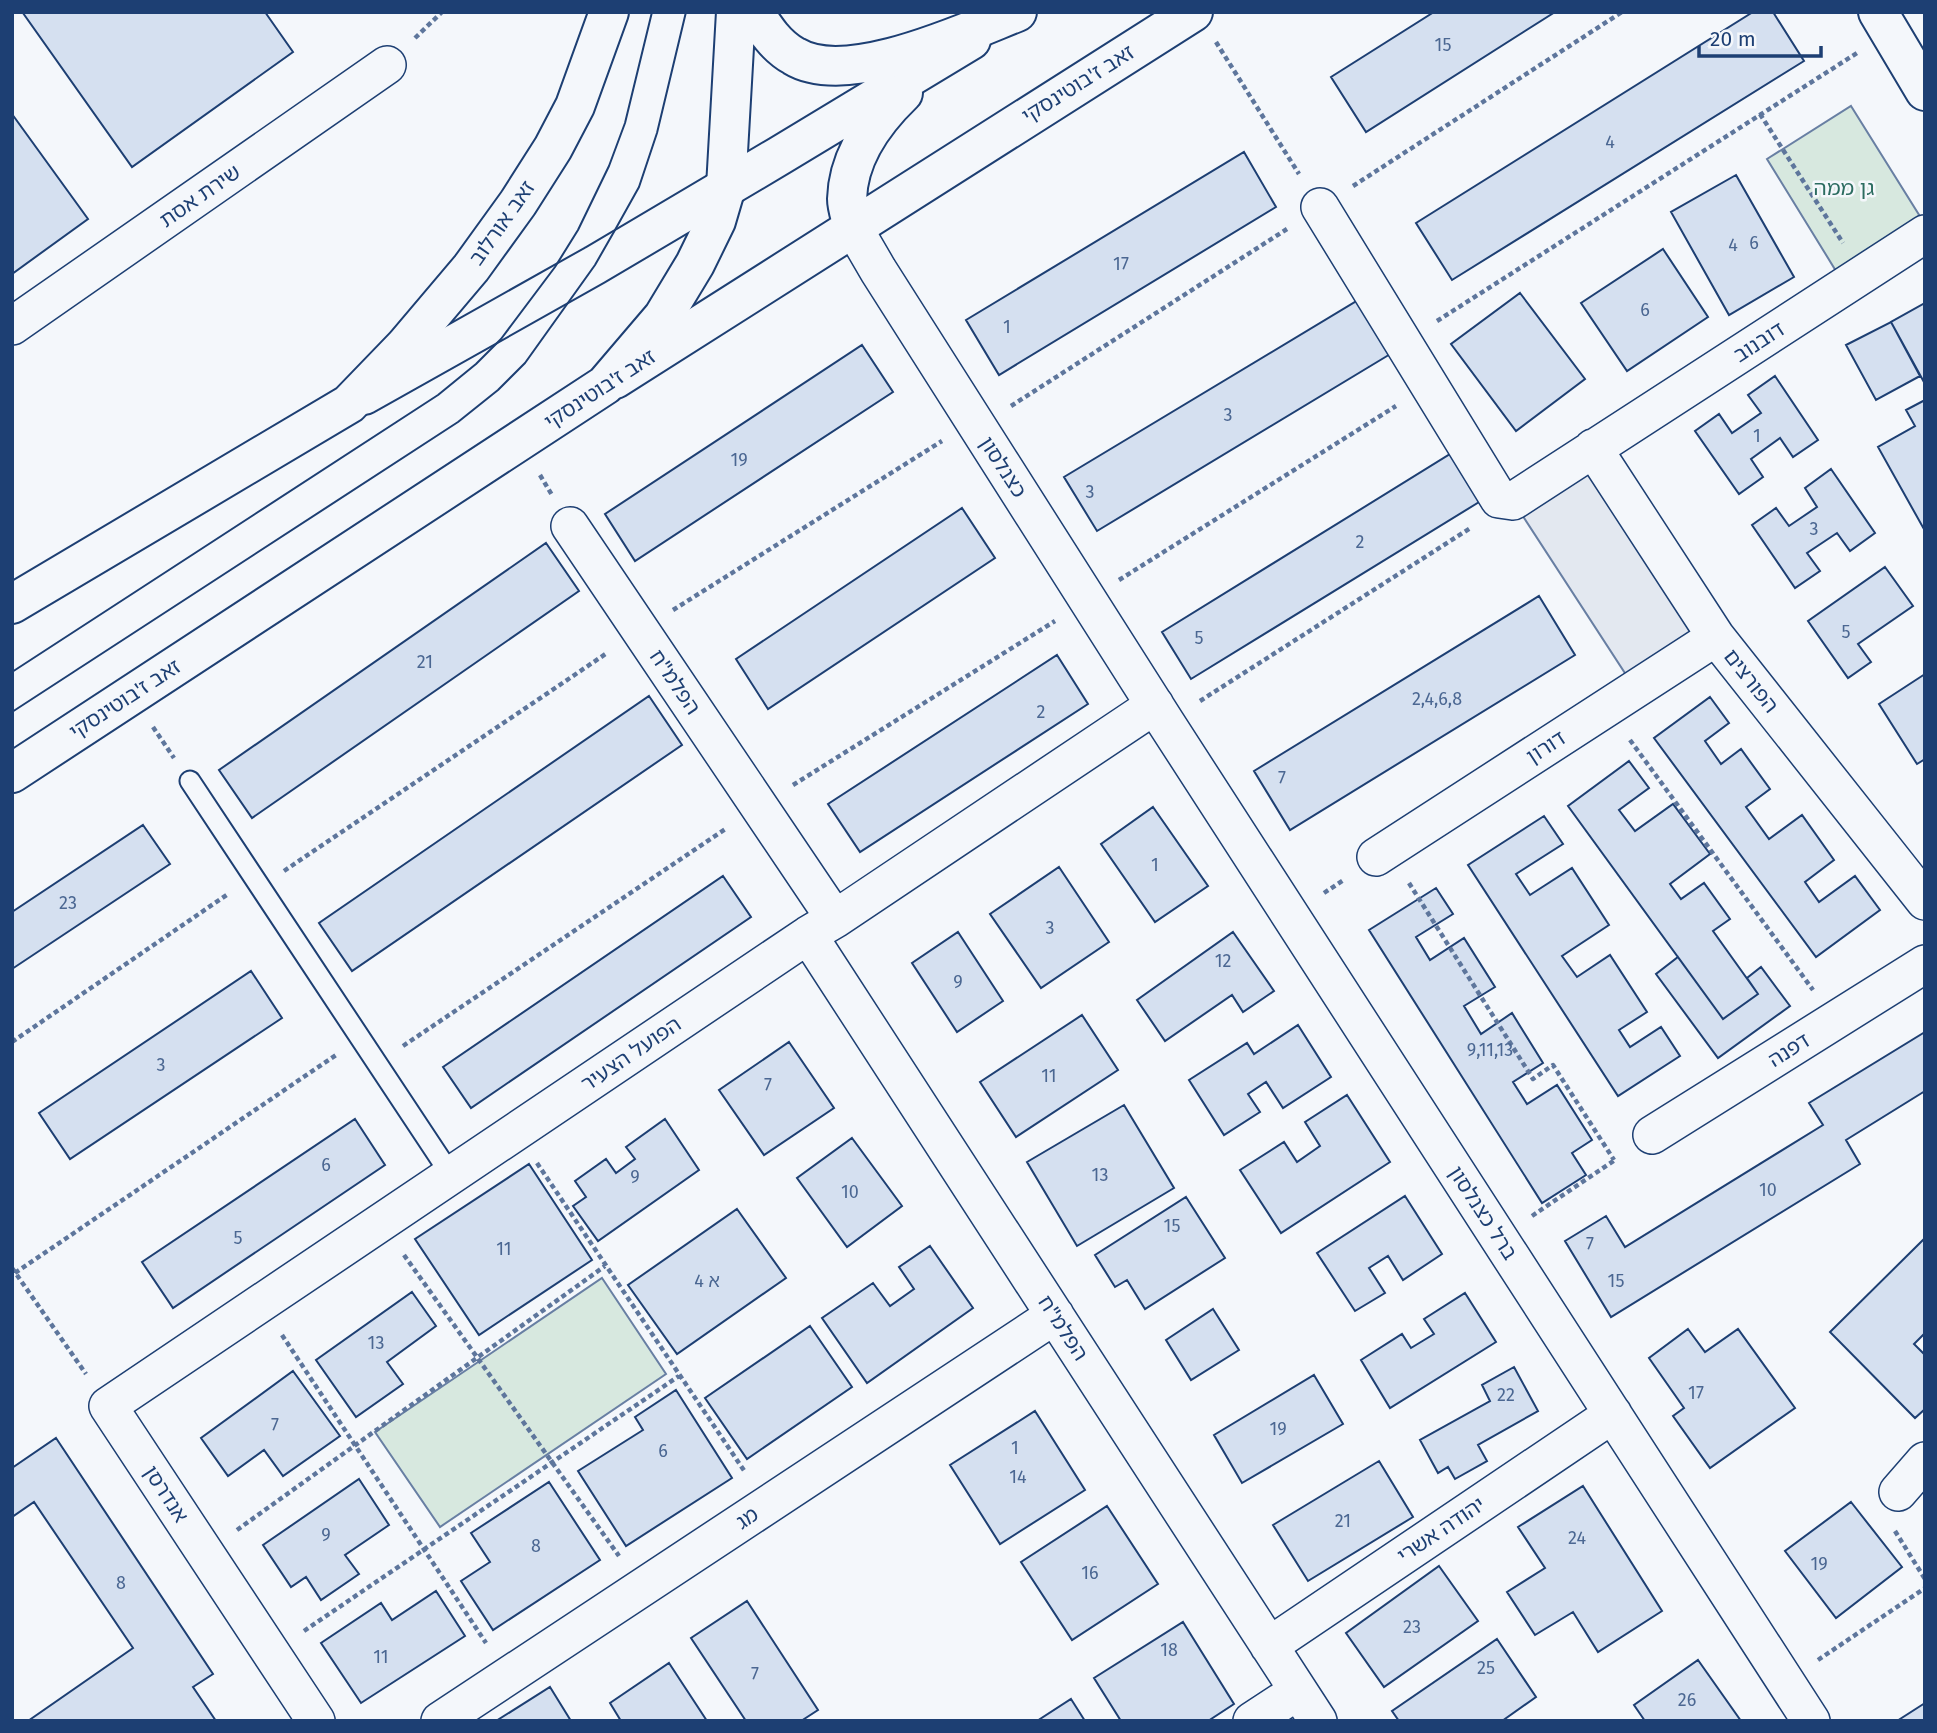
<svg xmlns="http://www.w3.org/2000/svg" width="1937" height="1733" font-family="'Fira Sans','Noto Sans Hebrew',sans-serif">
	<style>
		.green { fill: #d7e8df; stroke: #687fa3; stroke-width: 2 }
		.parking { fill: #e3e8f0; stroke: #687fa3; stroke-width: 2 }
		.building { fill: #d5e0f0; stroke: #1d3f73; stroke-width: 2 }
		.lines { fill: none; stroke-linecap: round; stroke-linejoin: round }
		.lane-casing { stroke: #1d3f73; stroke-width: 23 }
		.street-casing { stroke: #1d3f73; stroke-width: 40 }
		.secondary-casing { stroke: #1d3f73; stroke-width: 42 }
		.primary-casing { stroke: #1d3f73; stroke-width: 42 }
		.path { stroke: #5e769c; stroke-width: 4.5; stroke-dasharray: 5 3.5; stroke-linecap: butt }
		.lane { stroke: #f4f7fb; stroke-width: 19 }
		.street { stroke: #f4f7fb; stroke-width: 37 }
		.secondary { stroke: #f4f7fb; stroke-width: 38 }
		.primary { stroke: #f4f7fb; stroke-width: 38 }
		.tram { stroke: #1d3f73; stroke-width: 2 }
		.labels { text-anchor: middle; stroke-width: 5; stroke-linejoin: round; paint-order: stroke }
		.number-label { font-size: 18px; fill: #4b6792 }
		.street-label { font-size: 21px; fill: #1d3f73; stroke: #f4f7fb }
		.park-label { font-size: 21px; fill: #2c6c60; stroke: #f4f7fb }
	</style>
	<rect width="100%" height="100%" fill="#f4f7fb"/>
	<path class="green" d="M1851 106 1921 218 1836 271 1767 159Z
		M602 1278 666 1374 440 1527 375 1432Z"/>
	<path class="parking" d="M1593 448 1716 637 1636 690 1513 501Z"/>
	<path class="building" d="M265 12 293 52 132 167 23 13Z
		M1434 12H1555L1366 132 1331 77Z
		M1753 12H1773L1804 61 1452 280 1416 223Z
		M12 114 88 219 12 274Z
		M1244 152 1276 207 999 375 966 320Z
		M1736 175 1794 277 1729 315 1671 212Z
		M1663 249 1708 317 1627 371 1581 303Z
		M1520 293 1585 379 1516 431 1451 344Z
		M1360 299 1392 353 1097 531 1064 477Z
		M1925 303V384L1891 322Z
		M1891 322 1920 376 1876 400 1846 345Z
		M862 345 893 392 635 561 605 514Z
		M1775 376 1818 440 1793 457 1780 438 1751 459 1763 477 1739 494 1695 431 1719 414 1732 433 1761 413 1748 395Z
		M1925 400V531L1878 447 1915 426 1906 410Z
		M1455 451 1484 499 1191 679 1162 632Z
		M1831 469 1875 533 1850 551 1837 533 1807 553 1820 571 1795 588 1752 525 1776 508 1789 526 1817 507 1805 488Z
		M962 508 995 558 768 709 736 659Z
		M546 543 579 591 252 818 219 770Z
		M1885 567 1913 606 1858 644 1871 662 1848 678 1808 621Z
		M1539 596 1575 655 1290 830 1254 771Z
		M1057 655 1088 704 860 852 828 804Z
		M1925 674V759L1917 764 1879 704Z
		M649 696 682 745 352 971 319 923Z
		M1710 697 1729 723 1705 741 1721 764 1741 749 1770 789 1746 807 1769 839 1802 815 1834 860 1805 882 1819 902 1855 876 1880 910 1816 957 1654 738Z
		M1629 761 1649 788 1619 810 1635 831 1673 804 1710 854 1670 884 1681 899 1704 883 1730 919 1713 931 1758 994 1723 1019 1568 806Z
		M1153 807 1208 886 1155 922 1101 844Z
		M1544 816 1563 844 1516 874 1530 895 1572 868 1609 925 1562 956 1577 977 1610 955 1647 1012 1619 1030 1630 1047 1661 1027 1680 1056 1618 1096 1468 865Z
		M143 825 170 864 12 969V912Z
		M1059 867 1109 942 1041 988 990 914Z
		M723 876 751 917 471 1108 443 1067Z
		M1436 888 1453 914 1416 937 1430 960 1464 938 1495 987 1464 1006 1481 1034 1512 1013 1543 1063 1513 1082 1527 1104 1557 1085 1592 1140 1572 1153 1586 1175 1542 1203 1369 930Z
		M958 932 1003 1001 957 1032 912 963Z
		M1233 932 1274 991 1243 1012 1232 995 1165 1041 1137 1000Z
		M1678 957 1723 1019 1758 994 1747 978 1761 967 1790 1006 1718 1058 1656 974Z
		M251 971 282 1018 70 1159 39 1113Z
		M1082 1015 1118 1070 1016 1137 980 1082Z
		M1298 1025 1331 1077 1283 1108 1266 1082 1248 1094 1260 1112 1224 1135 1189 1080 1247 1043 1254 1054Z
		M1925 1032V1091L1846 1140 1860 1164 1611 1317 1565 1241 1606 1216 1625 1247 1823 1125 1809 1103Z
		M789 1042 834 1108 764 1155 719 1090Z
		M1347 1095 1390 1162 1281 1233 1240 1170 1284 1142 1297 1162 1320 1146 1305 1122Z
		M1124 1105 1174 1188 1077 1246 1027 1162Z
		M355 1119 385 1165 173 1308 142 1262Z
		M665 1119 699 1170 598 1241 573 1206 586 1197 575 1181 606 1159 616 1173 635 1159 626 1147Z
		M852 1138 902 1206 847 1247 797 1178Z
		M529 1164 592 1260 479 1335 415 1239Z
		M1405 1196 1442 1254 1403 1280 1388 1256 1369 1268 1385 1293 1355 1311 1317 1253Z
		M1186 1197 1225 1258 1145 1309 1127 1280 1115 1287 1095 1255Z
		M737 1209 786 1278 677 1354 628 1285Z
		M1925 1238V1333L1914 1344 1925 1355V1409L1915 1418 1830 1332Z
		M930 1246 973 1308 867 1383 822 1318 873 1283 890 1306 914 1289 899 1267Z
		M412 1292 436 1326 387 1362 403 1384 356 1417 316 1360Z
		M1465 1293 1496 1342 1390 1408 1361 1360 1402 1334 1411 1348 1434 1334 1424 1319Z
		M1213 1309 1239 1350 1191 1380 1166 1340Z
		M810 1326 852 1387 747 1459 705 1398Z
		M1688 1329 1705 1352 1738 1329 1795 1408 1710 1468 1673 1416 1684 1408 1649 1358Z
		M1514 1367 1538 1411 1478 1445 1487 1461 1455 1479 1448 1467 1438 1473 1420 1440 1490 1401 1482 1385Z
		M293 1371 340 1436 283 1476 264 1450 228 1476 201 1438Z
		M1314 1375 1343 1424 1242 1483 1214 1435Z
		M676 1390 732 1478 626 1546 578 1471 643 1430 635 1417Z
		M1035 1411 1085 1490 1000 1544 950 1465Z
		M56 1438 213 1674 193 1687 216 1721H28L133 1648 34 1502 12 1517V1468Z
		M1379 1461 1413 1517 1308 1581 1273 1525Z
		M359 1479 389 1525 345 1555 359 1574 321 1600 306 1577 291 1587 263 1545Z
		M549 1482 600 1560 493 1630 461 1581 490 1562 471 1533Z
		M1583 1486 1662 1611 1598 1652 1573 1612 1535 1635 1507 1592 1545 1568 1518 1527Z
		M1851 1502 1902 1567 1836 1618 1785 1551Z
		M1107 1506 1158 1584 1072 1640 1021 1562Z
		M1439 1566 1478 1621 1384 1687 1346 1633Z
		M436 1591 465 1636 361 1703 321 1643 381 1603 392 1620Z
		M747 1601 818 1710 801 1721H746L691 1638Z
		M1183 1622 1234 1704 1208 1721H1121L1094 1678Z
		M1497 1639 1536 1697 1502 1721H1399L1392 1711Z
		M1698 1660 1741 1721H1645L1634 1705Z
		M669 1663 707 1721H621L610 1703Z
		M550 1687 571 1721H496Z
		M1071 1699 1085 1721H1037Z
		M1925 1703V1721H1897Z"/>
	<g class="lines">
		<defs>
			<path id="lane" d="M190 781 451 1175"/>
			<path id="street" d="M1320 207 1499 499 1513 501 1925 234
				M853 227 878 270 1166 723 1811 1721
				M12 326 387 65
				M1593 448 1716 637 1925 901
				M570 526 835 919
				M1376 857 1716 637
				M808 935 1318 1721
				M1652 1135 1925 964
				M1898 1492 1925 1461
				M1269 1646 1613 1414
				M316 1721 108 1406 808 935 835 919 1155 705
				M440 1721 1055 1315
				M1252 1721 1298 1691"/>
			<path id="secondary" d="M1878 12 1925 91
				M853 227C851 218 847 208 847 199 848 157 874 121 903 93
				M615 379 1193 12
				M364 395 595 265 779 156 971 40"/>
			<path id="primary" d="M754 12C765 29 776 46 794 56 846 88 964 33 1017 12
				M12 604 349 404 405 346 471 268 518 203 553 148 575 106 609 12
				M12 773 605 385 663 317 695 264 716 221 726 187 736 12"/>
		</defs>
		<use href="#lane" class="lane-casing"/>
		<use href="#street" class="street-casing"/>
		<use href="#secondary" class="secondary-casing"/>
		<use href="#primary" class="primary-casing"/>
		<path class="path" d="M415 38 442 12
			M1216 42 1299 174
			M1760 114 1843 243
			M1353 186 1622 12
			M1437 321 1857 53
			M1011 406 1287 229
			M540 475 552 495
			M1119 580 1396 406
			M673 610 942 441
			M1200 701 1472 527
			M153 727 174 758
			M1630 740 1813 990
			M793 785 1055 621
			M284 871 607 653
			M1409 883 1533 1079 1553 1065 1614 1160
			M1324 893 1345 879
			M12 1042 228 894
			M403 1046 727 828
			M537 1163 745 1472
			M1532 1216 1615 1160
			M404 1255 619 1556
			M12 1268 86 1374
			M15 1273 336 1055
			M282 1335 486 1643
			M237 1530 605 1266
			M1895 1531 1925 1579
			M304 1631 679 1376
			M1818 1660 1925 1588"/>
		<use href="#lane" class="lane"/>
		<use href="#street" class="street"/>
		<use href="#secondary" class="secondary"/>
		<use href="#primary" class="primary"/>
		<path class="tram" d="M12 672 438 395 476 364 501 339 555 267 578 230 609 166 625 123 652 12
			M12 712 458 422 498 390 525 363 595 265 615 230 639 187 657 133 686 12"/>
	</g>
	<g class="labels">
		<g class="number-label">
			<text x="1443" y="51">15</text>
			<text x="1610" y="148">4</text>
			<text x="1754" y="249">6</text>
			<text x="1733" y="251">4</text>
			<text x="1121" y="270">17</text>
			<text x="1645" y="316">6</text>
			<text x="1007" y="333">1</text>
			<text x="1228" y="421">3</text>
			<text x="1757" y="442">1</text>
			<text x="739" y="466">19</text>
			<text x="1090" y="498">3</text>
			<text x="1814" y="535">3</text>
			<text x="1360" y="548">2</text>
			<text x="1846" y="638">5</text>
			<text x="1199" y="644">5</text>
			<text x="425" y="668">21</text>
			<text x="1437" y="705">2,4,6,8</text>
			<text x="1041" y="718">2</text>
			<text x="1282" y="784">7</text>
			<text x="1155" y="871">1</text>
			<text x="68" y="909">23</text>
			<text x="1050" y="934">3</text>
			<text x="1223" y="967">12</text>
			<text x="958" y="988">9</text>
			<text x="1490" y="1056">9,11,13</text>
			<text x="161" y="1071">3</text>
			<text x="1049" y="1082">11</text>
			<text x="768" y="1091">7</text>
			<text x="326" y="1171">6</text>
			<text x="1100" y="1181">13</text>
			<text x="635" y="1183">9</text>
			<text x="1768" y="1196">10</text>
			<text x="850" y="1198">10</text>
			<text x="1172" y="1232">15</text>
			<text x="238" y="1244">5</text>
			<text x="1590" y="1250">7</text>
			<text x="504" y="1255">11</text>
			<text x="707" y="1287">4 א</text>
			<text x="1616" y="1287">15</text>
			<text x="376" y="1349">13</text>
			<text x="1696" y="1399">17</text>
			<text x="1506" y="1401">22</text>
			<text x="275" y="1431">7</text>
			<text x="1278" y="1435">19</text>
			<text x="1015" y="1454">1</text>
			<text x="663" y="1457">6</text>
			<text x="1018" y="1483">14</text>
			<text x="1343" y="1527">21</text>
			<text x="326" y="1541">9</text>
			<text x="1577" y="1544">24</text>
			<text x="536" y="1552">8</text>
			<text x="1819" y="1570">19</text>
			<text x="1090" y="1579">16</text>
			<text x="121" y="1589">8</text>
			<text x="1412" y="1633">23</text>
			<text x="1169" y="1656">18</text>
			<text x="381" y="1663">11</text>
			<text x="1486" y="1674">25</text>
			<text x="755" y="1680">7</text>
			<text x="1687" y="1706">26</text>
		</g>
		<g class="street-label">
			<text transform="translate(1078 84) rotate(-32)" y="7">זאב ז'בוטינסקי</text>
			<text transform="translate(200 196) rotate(-35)" y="7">שירת אסת</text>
			<text transform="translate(502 223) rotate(-55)" y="7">זאב אורלוב</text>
			<text transform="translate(1759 342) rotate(-33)" y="7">דובנוב</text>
			<text transform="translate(600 389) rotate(-33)" y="7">זאב ז'בוטינסקי</text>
			<text transform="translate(1003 467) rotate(57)" y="7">כצנלסון</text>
			<text transform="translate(1751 681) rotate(52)" y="7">הפורצים</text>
			<text transform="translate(675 682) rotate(56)" y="7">הפלמ"ח</text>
			<text transform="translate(125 699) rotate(-33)" y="7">זאב ז'בוטינסקי</text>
			<text transform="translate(1546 747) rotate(-33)" y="7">דורון</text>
			<text transform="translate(1789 1050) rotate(-32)" y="7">דפנה</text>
			<text transform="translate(631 1054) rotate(-34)" y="7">הפועל הצעיר</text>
			<text transform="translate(1483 1213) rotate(57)" y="7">ברל כצנלסון</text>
			<text transform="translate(1063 1328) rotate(57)" y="7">הפלמ"ח</text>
			<text transform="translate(166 1494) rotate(57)" y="7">אנדרסן</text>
			<text transform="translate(747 1518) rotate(-34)" y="7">מג</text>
			<text transform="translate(1441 1530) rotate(-34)" y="7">יהודה אשרי</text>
		</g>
		<g class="park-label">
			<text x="1844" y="195">גן ממה</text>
		</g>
	</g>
	<rect width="1937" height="1733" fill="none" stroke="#1d3f73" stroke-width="28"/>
	<path d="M1699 46v10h122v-10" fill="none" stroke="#1d3f73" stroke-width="3.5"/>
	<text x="1710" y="46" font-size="21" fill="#1d3f73" stroke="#f4f7fb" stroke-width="5" paint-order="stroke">20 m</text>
</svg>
